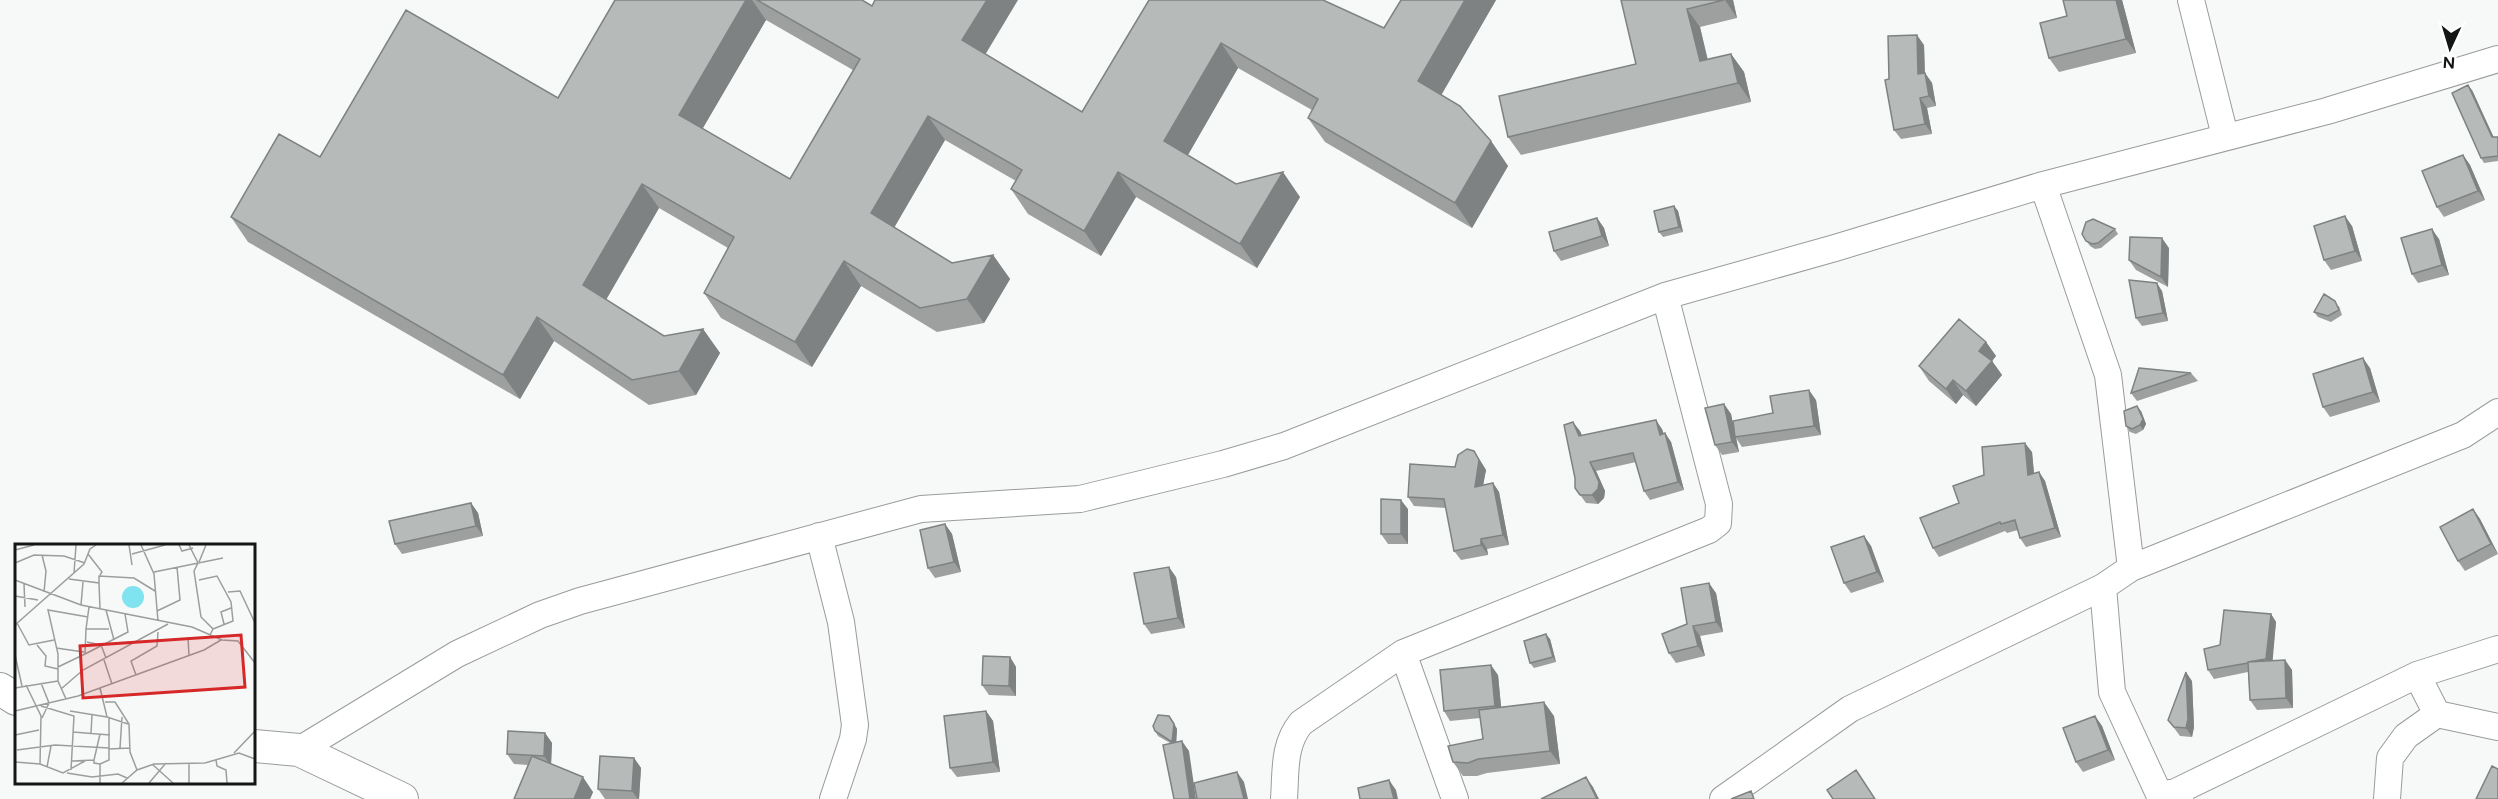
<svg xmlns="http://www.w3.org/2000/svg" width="2498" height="799" font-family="Figtree,sans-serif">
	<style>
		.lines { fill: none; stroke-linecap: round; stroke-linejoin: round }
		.minor-casing { stroke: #999c9b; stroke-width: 28 }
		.tertiary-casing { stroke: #999c9b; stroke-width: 34 }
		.minor { stroke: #fff; stroke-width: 26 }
		.tertiary { stroke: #fff; stroke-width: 32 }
		.wall { fill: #9da09f; fill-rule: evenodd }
		.shaded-wall { fill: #7f8282 }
		.building { fill: #b6bab9; stroke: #7f8282; stroke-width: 1.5 }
		.inset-road { fill: none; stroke: #9c9e9d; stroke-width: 1.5 }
		.view { fill: #d62828; fill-opacity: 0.15; stroke: #d62828; stroke-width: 3 }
		.inset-edge { fill: none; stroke: #141615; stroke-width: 3 }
	</style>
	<rect width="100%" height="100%" fill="#f6f9f8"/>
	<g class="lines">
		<defs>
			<path id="minor" d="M2191 0 2225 136
				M2043 185 2108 375 2131 568
				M819 536 841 622 855 725 853 739 833 799
				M2103 587 2112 692 2159 794 2170 793 2180 798
				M1403 653 1455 799
				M2437 714 2498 727
				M299 750 457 654 540 615 580 601 921 509 1080 499 1223 464 1284 446 1665 296 1835 248 2043 185 2327 111 2498 59
				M1284 799C1286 771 1283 745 1301 723L1403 653 1709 530 1718 523 1719 504 1665 296
				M1723 799 1850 709 2103 587 2131 568 2463 435 2498 412
				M2161 799 2417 675
				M2387 799 2390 758 2406 736 2437 714 2417 675 2498 649"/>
			<path id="tertiary" d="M0 689 16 699
				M254 746 299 750 402 799"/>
		</defs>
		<use href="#minor" class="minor-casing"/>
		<use href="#tertiary" class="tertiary-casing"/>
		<use href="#minor" class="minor"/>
		<use href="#tertiary" class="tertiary"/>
	</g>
	<path class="wall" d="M615 0H862L872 6 986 54 1082 112 1149 0 1384 28 1496 0 1441 95 1491 141 1508 166 1472 228 1325 142 1308 118 1312 110 1238 68 1188 155 1236 184 1300 197 1257 268 1136 197 1101 256 1028 214 1011 189 1016 181 945 140 894 228 952 263 993 255 1010 279 984 323 937 332 861 286 812 367 721 318 704 293 728 248 659 208 606 300 664 336 703 329 720 353 696 395 649 405 554 341 520 399 248 242 231 217 320 157 558 98ZM766 20 853 70 790 179 702 129Z
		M1621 0H1733L1737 18 1700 27 1708 60 1731 54 1744 72 1751 102 1521 155 1508 137 1636 64Z
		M2063 0H2122L2136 53 2059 72 2049 58 2067 16Z
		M1924 45 1925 73 1932 83 1936 106 1927 108 1932 134 1901 139 1894 130 1889 79Z
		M2472 90 2493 137H2498V161L2484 163 2481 158Z
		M2463 155 2470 165 2485 200 2444 217 2437 207Z
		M1674 206 1678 211 1683 232 1663 237 1659 232Z
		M1597 218 1604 228 1609 246 1561 261 1554 251Z
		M2352 226 2362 261 2331 270 2324 260Z
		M2115 229 2118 234 2101 248 2095 249 2090 246 2082 234Z
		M2439 239 2449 275 2418 283 2412 274Z
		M2169 248 2168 287 2136 270 2129 260Z
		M2162 291 2168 321 2142 326 2136 318Z
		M2339 306 2342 315 2331 322 2318 317 2314 312Z
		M1986 342 1996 356 1992 361 2002 375 1976 406 1963 395 1956 404 1929 381 1919 366Z
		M2370 368 2380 402 2330 417 2323 407Z
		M2191 373 2198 381 2137 401 2131 393Z
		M1816 400 1821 435 1742 447 1736 438 1739 452 1722 455 1715 445 1724 404 1731 414 1734 431 1773 413Z
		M2141 411 2146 424 2143 430 2136 434 2130 432 2126 426Z
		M1662 429 1664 434 1665 433 1671 442 1684 490 1650 500 1644 491 1636 462 1596 471 1605 491 1604 498 1598 504 1586 503 1575 488 1580 431 1582 436Z
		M2032 452 2034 474 2039 472 2045 481 2061 537 2026 547 2020 538 2018 530 2007 533 2005 531 1939 557 1933 548 1959 503 1984 475Z
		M1480 460 1486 470 1483 485 1493 483 1499 492 1509 545 1487 549 1488 555 1461 560 1454 551 1446 508 1414 506 1408 497 1455 467Z
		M471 503 478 513 483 536 402 554 395 544Z
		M1408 509V544H1388L1381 534Z
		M2473 509 2480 519 2498 554 2465 571 2458 561Z
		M945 524 952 534 961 572 935 578 928 568Z
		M1864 536 1871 546 1884 582 1851 593 1844 583Z
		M1176 577 1185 628 1151 634 1144 624Z
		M1716 593 1723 632 1700 636 1705 656 1676 663 1669 653 1687 624Z
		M2271 614 2276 622 2272 660H2285L2292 670 2293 708 2257 710 2250 700 2248 672 2214 679 2208 670 2220 645Z
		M1550 639 1556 662 1534 668 1530 663Z
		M1010 657 1016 667V696L989 695 982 685Z
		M1498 675 1501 707 1554 716 1560 764 1487 773 1477 776H1463L1453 762 1483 739 1480 718 1450 721 1444 711Z
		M2192 681 2194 727 2192 737 2180 736 2168 720Z
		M986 711 993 721 1000 772 957 777 950 768Z
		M2095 716 2102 726 2115 760 2083 772 2076 762Z
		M1173 721 1177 729 1176 742 1189 751 1170 743 1158 736 1155 731Z
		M545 733 552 743 551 764 593 792 590 799H514L528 765 514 764 507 754Z
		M634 758 641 768 639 799H605L598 789Z"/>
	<path class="shaded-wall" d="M746 0H752L766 20 696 140 679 115Z
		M987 0H1018L979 65 962 40Z
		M1465 0H1496L1435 106 1418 81Z
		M1725 0H1733L1737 18Z
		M2116 0H2122L2136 53 2126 39Z
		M1687 9 1700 27 1712 80 1700 61Z
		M1917 35 1924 45 1925 84 1918 74Z
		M1221 43 1238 68 1182 165 1164 141Z
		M1731 54 1744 72 1751 102 1738 83Z
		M1925 73 1932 83 1936 106 1929 96Z
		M2468 85 2472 90 2496 142 2492 137Z
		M1920 98 1927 108 1932 134 1925 124Z
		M928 116 945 140 888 238 871 213Z
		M1491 141 1508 166 1472 228 1455 203Z
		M2463 155 2470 165 2485 200 2478 191Z
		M1118 172 1136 197 1101 256 1084 231Z
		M1283 172 1300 197 1257 268 1240 244Z
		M642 184 659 208 600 310 583 285Z
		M1674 206 1678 211 1683 232 1679 227Z
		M2345 216 2352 226 2362 261 2355 251Z
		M1597 218 1604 228 1609 246 1602 236Z
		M2432 229 2439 239 2449 275 2442 265Z
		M2162 238 2169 248 2168 287 2161 277Z
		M993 255 1010 279 984 323 967 299Z
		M844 261 861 286 812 367 795 342Z
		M2157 283 2162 291 2168 321 2163 313Z
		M537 317 554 341 520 399 503 375Z
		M703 329 720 353 696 395 679 371Z
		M1986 342 1996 356 1992 361 2002 375 1976 406 1966 391 1979 351Z
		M2363 358 2370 368 2380 402 2373 392Z
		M1953 380 1963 395 1956 404 1946 389Z
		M1809 390 1816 400 1821 435 1814 426Z
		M1724 404 1731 414 1739 452 1732 442Z
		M2137 406 2141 411 2146 424 2143 430 2140 425Z
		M1656 420 1662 429 1666 444 1660 435Z
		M1573 422 1580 431 1586 445 1579 436Z
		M1665 433 1671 442 1684 490 1678 482Z
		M2025 443 2032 452 2035 484 2028 475Z
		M1474 451 1486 470 1481 496 1475 487Z
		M1590 462 1596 471 1605 491 1604 498 1598 504 1592 495Z
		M2039 472 2045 481 2061 537 2055 528Z
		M1493 483 1499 492 1509 545 1503 535Z
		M1401 500 1408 509V544L1401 534Z
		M471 503 478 513 483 536 476 526Z
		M2473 509 2480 519 2498 554 2491 544Z
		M945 524 952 534 961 572 954 562Z
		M1864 536 1871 546 1884 582 1877 572Z
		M1481 539 1487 549 1488 555 1481 545Z
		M1169 567 1176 577 1185 628 1178 618Z
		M1709 583 1716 593 1723 632 1716 622Z
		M2271 614 2276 622 2272 668 2266 659Z
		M1693 626 1700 636 1705 656 1698 646Z
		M1546 634 1550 639 1556 662 1553 657Z
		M1010 657 1016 667V696L1009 686Z
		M2285 660 2292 670 2293 708 2286 698Z
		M1491 665 1498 675 1502 716 1495 706Z
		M2186 672 2192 681 2194 727 2192 737 2186 728Z
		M1544 702 1554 716 1560 764 1550 751Z
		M986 711 993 721 1000 772 993 762Z
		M1169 716 1177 729 1176 747 1172 742Z
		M2095 716 2102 726 2115 760 2108 750Z
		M545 733 552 743 551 766 544 756Z
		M1182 741 1189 751 1196 799H1190Z
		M634 758 641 768 639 799H638L632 791Z
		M1237 772 1244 782 1248 799H1244Z
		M583 777 593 792 590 799H574Z
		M1586 777 1593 787 1599 799H1597Z
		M1389 780 1396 790 1398 799H1394Z"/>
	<path class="building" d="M615 0H746L679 115 790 179 860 59 757 0H862L872 6 875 0H987L962 40 1082 112 1149 0H1323L1384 28 1401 0H1465L1418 81 1460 106 1491 141 1455 203 1308 118 1318 99 1221 43 1164 141 1236 184 1283 172 1240 244 1118 172 1084 231 1011 189 1022 170 928 116 871 213 952 263 993 255 967 299 920 308 844 261 795 342 704 293 734 237 642 184 583 285 664 336 703 329 679 371 632 380 537 317 503 375 231 217 279 134 320 157 406 10 558 98Z
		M1621 0H1724L1687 9 1700 61 1731 54 1738 83 1508 137 1499 96 1636 64Z
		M2063 0H2116L2126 39 2049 58 2040 23 2067 16Z
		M1917 35 1918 74 1925 73 1929 96 1920 98 1925 124 1894 130 1885 80 1889 79 1888 36Z
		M2468 85 2492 137H2498V156L2481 158 2452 93Z
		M2463 155 2478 191 2437 207 2422 171Z
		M1674 206 1679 227 1659 232 1654 211Z
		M2345 216 2355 251 2324 260 2314 226Z
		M1597 218 1602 236 1554 251 1549 232Z
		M2093 219 2115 229 2098 243 2092 244 2086 241 2082 234 2086 222Z
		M2432 229 2442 265 2412 274 2401 238Z
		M2130 237 2162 238 2161 277 2129 260Z
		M2129 280 2157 283 2163 313 2136 318Z
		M2324 294 2335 301 2339 310 2328 316 2314 312Z
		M1959 319 1986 342 1979 351 1992 361 1966 391 1953 380 1946 389 1919 366Z
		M2363 358 2373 392 2323 407 2313 374Z
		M2139 368 2191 373 2131 393Z
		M1809 390 1814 426 1735 437 1733 421 1773 413 1770 396Z
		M1724 404 1732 442 1715 445 1705 408Z
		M2137 406 2143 419 2140 425 2132 429 2126 426 2124 411Z
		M1656 420 1660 435 1665 433 1678 482 1644 491 1633 453 1590 462 1599 482 1598 489 1592 495H1580L1575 488V478L1564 425 1573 422 1579 436Z
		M2025 443 2028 475 2039 472 2055 528 2020 538 2015 520 2001 524 2000 522 1933 548 1920 518 1959 503 1953 486 1984 475 1982 447Z
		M1467 449 1474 451 1479 460 1475 487 1493 483 1503 535 1481 539V545L1454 551 1444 499 1408 497 1410 464 1455 467 1458 455Z
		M1381 499 1401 500V534H1381Z
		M471 503 476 526 395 544 389 521Z
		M2473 509 2491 544 2458 561 2440 527Z
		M945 524 954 562 928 568 920 530Z
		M1864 536 1877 572 1844 583 1831 547Z
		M1169 567 1178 618 1144 624 1134 573Z
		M1709 583 1716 622 1693 626 1698 646 1669 653 1662 634 1687 624 1681 588Z
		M2224 610 2271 614 2266 659 2248 662V663L2208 670 2204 649 2220 645Z
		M1546 634 1553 657 1530 663 1524 641Z
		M983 656 1010 657 1009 686 982 685Z
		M2285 660 2286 698 2250 700 2248 662Z
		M1491 665 1495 706 1444 711 1440 670Z
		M2186 672 2188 719 2186 728 2174 727 2168 720Z
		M1544 702 1550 751 1478 759 1468 763 1453 762 1448 746 1483 739 1479 710Z
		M986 711 993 762 950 768 944 716Z
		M1158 715 1169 716 1174 724 1172 742 1155 731 1153 726Z
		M2095 716 2108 750 2076 762 2063 728Z
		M508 731 545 733 544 756 507 754Z
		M1182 741 1190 799H1174L1163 745Z
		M532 756 583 777 574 799H514Z
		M600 756 634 758 632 791 598 789Z
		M2492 766 2498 769V799H2476Z
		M1856 770 1875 799H1833L1827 790Z
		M1237 772 1244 799H1197L1194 783Z
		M1586 777 1597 799H1541Z
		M1389 780 1394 799H1360L1358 788Z
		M1751 791 1754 799H1731Z"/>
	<g transform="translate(15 544)">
		<rect width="240" height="240" fill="#f6f9f8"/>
		<path d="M107 53a11 11 0 1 1 22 0a11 11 0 1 1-22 0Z" fill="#80e4f0"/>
		<path class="inset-road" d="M114 1 117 21M126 1 139 30 143 77M164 1 167 7 178 4M174 1 183 19 179 27 186 73 198 85 195 91M0 6 19 1M73 10 87 28 85 31M117 10 150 1M27 11 31 27 29 48M184 18 191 1M0 19 19 11 49 12 70 19M139 28 208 14M59 29 61 1M54 35 84 39 85 65M0 36 66 61 177 83 207 96 223 97 240 119M184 36 202 32 216 58 218 77 198 85M84 39V32L119 34 140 47M9 40 10 63M213 48 225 47 240 79M0 52 23 56M66 61 68 38M91 66 99 96M142 67 165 56 162 23M2 79 14 101 39 96M209 80 206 68 216 64M0 81 69 20 75 5 81 1M71 85 74 63M173 93 174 112M72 98 86 101 91 114M22 101 31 112 30 122 43 125M41 104 69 108M70 110 113 88 110 70M0 111 7 142M89 116 97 140M43 123 70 110 71 85H94M121 131 116 117 142 102 143 88M26 139 34 159 27 174M11 141 26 172 25 220M0 144 43 137M85 144 92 173 113 180M46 145 68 126 153 80M51 155 43 137V110L33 66 73 73M90 158H100L114 180 115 208 122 226M26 162 59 172 56 226M0 167 63 152 189 106 206 96M55 167 92 173M58 188 95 191M76 189 77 171M0 191 24 186M105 204 107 173M94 205 115 204M2 206 40 201 94 204M219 209 240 187M79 216 85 190M201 216 202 222 211 226 212 239M57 217 79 216V219L85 220M0 218 25 220 48 229 70 217M137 220 158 239M174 220V239M32 223 36 202M52 229 77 233 103 230 112 234M85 239V220L94 216V174M107 239 122 226 139 220 190 219 224 209 240 215M134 239 151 219"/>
		<path class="view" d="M226 91 230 143 68 154 65 102Z"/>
		<rect width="240" height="240" class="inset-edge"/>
	</g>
	<g transform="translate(2450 48) rotate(184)" stroke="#ffffff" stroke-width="4.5" paint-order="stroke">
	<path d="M0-4.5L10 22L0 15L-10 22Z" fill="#141615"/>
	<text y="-9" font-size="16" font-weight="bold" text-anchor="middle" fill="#141615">N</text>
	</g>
</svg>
